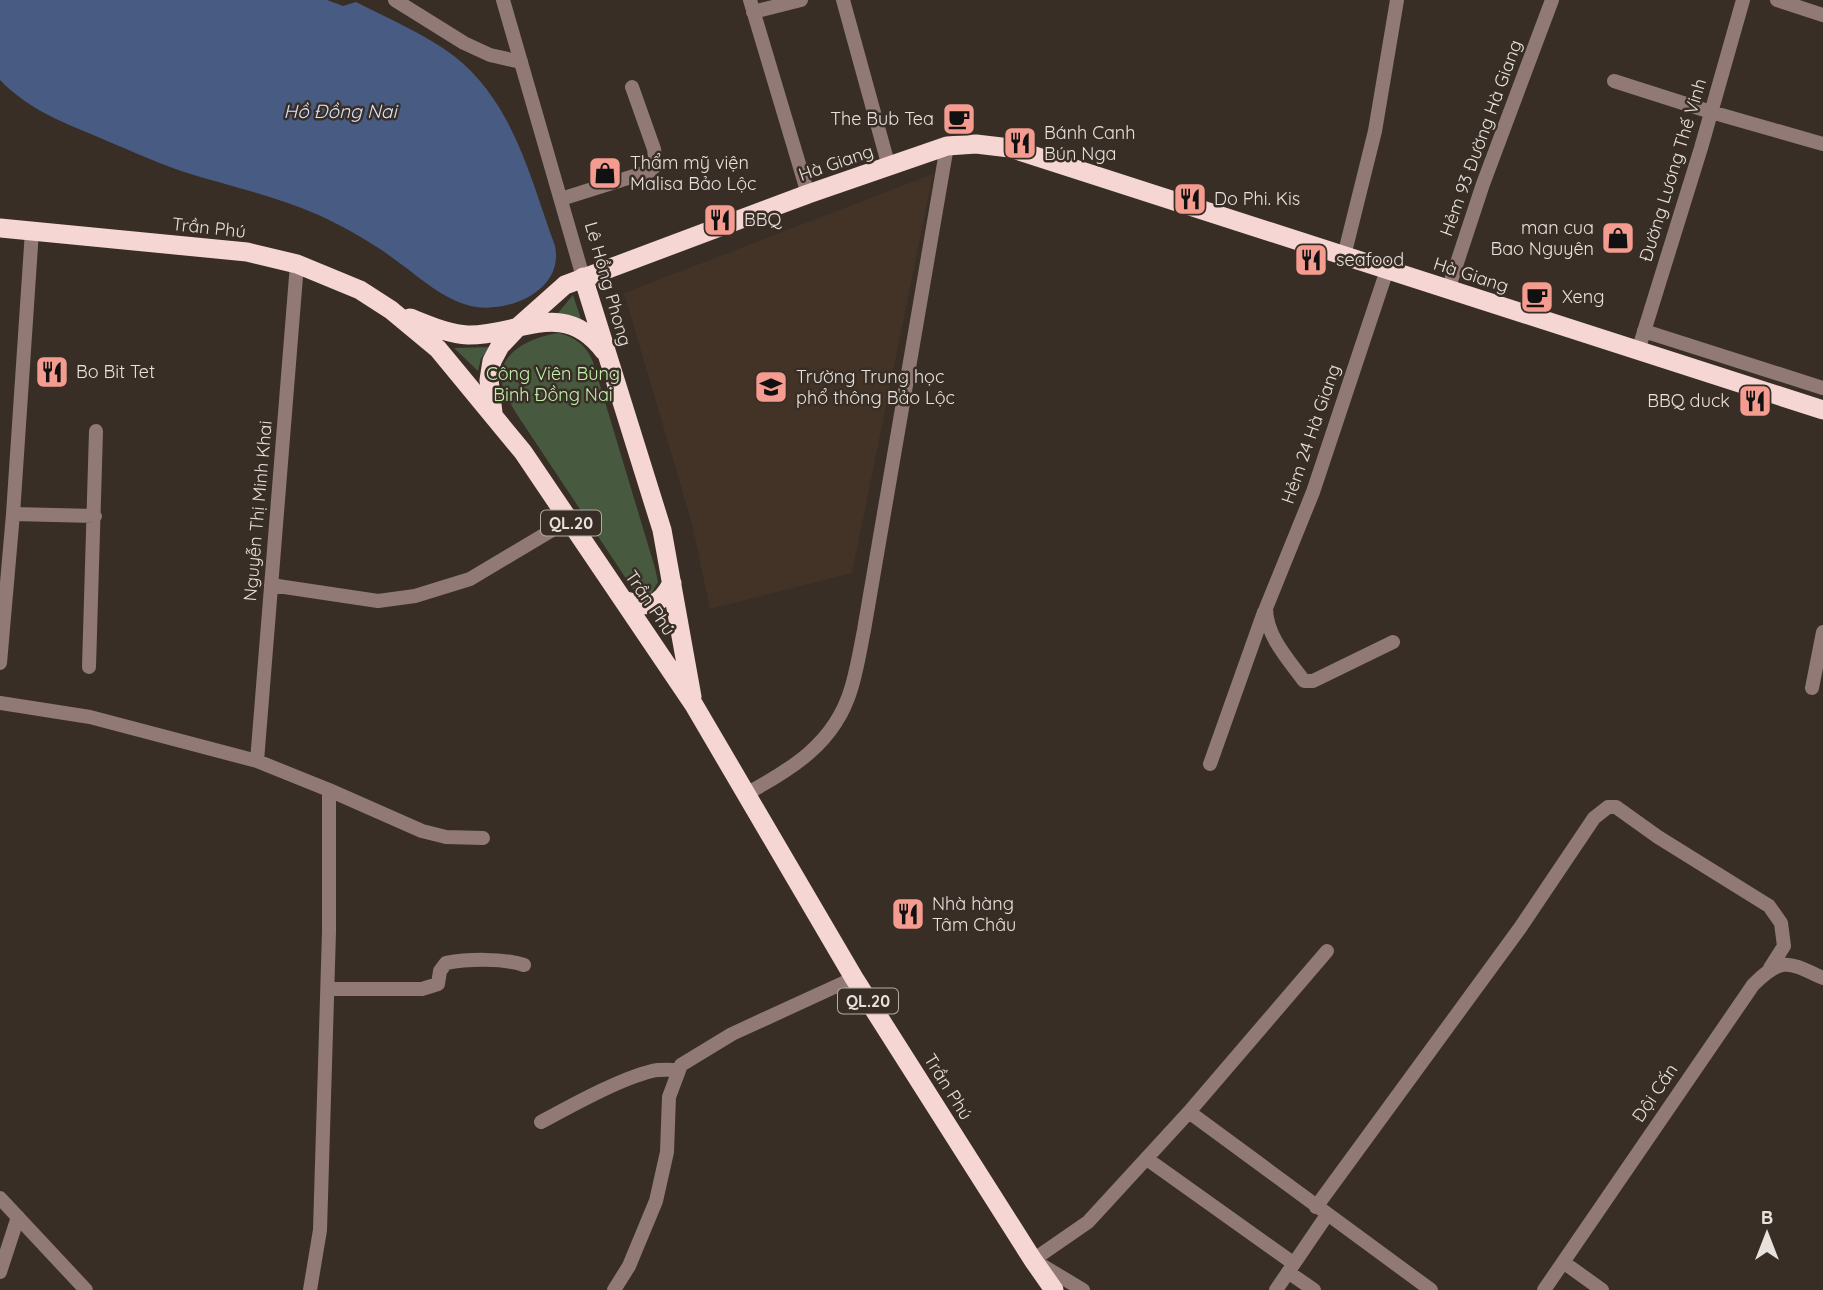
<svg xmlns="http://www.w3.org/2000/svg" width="1823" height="1290" font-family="Quicksand,sans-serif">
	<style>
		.built { fill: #423326 }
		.green { fill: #47593f }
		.water { fill: #485b83 }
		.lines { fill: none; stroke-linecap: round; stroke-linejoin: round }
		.minor { stroke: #917976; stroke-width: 14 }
		.tertiary { stroke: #917976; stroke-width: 14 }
		.trunk { stroke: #f5d6d2; stroke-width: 19 }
		.labels { text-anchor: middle; stroke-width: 5; stroke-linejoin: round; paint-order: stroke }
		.shield { fill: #382e26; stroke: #b3aba5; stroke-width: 2 }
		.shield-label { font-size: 16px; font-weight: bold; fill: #e8e1dc }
		.poi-label { font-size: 18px; fill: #e8e1dc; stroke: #382e26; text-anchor: start }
		.street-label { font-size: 18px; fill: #e8e1dc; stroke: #382e26 }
		.park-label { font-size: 18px; fill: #c3f0ae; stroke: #382e26 }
		.water-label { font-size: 19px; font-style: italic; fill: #d6e3fe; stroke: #382e26 }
	</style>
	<rect width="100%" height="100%" fill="#382e26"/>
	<path class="built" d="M933 174 852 573 710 609 692 524 624 293Z"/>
	<path class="green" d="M573 295 582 322 558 313Z
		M559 333C575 337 587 346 593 362L655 568 658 582 651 594 633 589 516 413C511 404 503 393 502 383 496 352 534 336 559 333Z
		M491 347 481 358 478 371 454 348Z"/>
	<path class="water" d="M0 0H327L343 6 356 2C389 19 425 34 454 56 514 103 530 178 555 246 564 289 512 312 476 307 443 301 420 277 394 259 373 243 349 230 325 218 280 197 232 187 184 172 152 161 122 147 91 134 57 120 26 107 0 80Z"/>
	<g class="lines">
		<path class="minor" d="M395 0 464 43 490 55 521 62
			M750 0 808 194
			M843 0 889 167
			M1777 0 1823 15
			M753 12 801 0
			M1614 81 1711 112 1823 144
			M561 199 650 171 656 165 654 149 632 87
			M1344 256 1375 131 1397 0
			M1387 270 1313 492 1266 608C1266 636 1288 659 1304 681H1313L1393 642
			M1448 290 1483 184 1552 0
			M1638 351 1701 148 1743 0
			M13 514 95 516
			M271 585 378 601 415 596 470 579 569 520
			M0 663 13 514 32 231
			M89 667 96 431
			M1812 688 1823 632
			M0 703 90 717 257 761 329 790 422 831 446 837 483 838
			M257 761 297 264
			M1210 764 1264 612
			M746 794C792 769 835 743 851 689 857 670 860 650 864 630L947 146
			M328 989H422L438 984 440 971 446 963C467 959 503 958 524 965
			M1189 1112 1431 1290
			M541 1122C571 1106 619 1079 652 1071 660 1069 670 1070 679 1070
			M1147 1159 1293 1263
			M0 1198 86 1290
			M1316 1207 1520 928 1594 818 1608 807H1616L1658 837 1769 906 1781 923 1784 946 1770 968
			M1563 1262 1602 1290
			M0 1272 18 1217
			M1288 1272 1314 1290
			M310 1290 320 1230 329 932V790
			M614 1290 629 1266 656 1201 667 1152 669 1097 681 1065 732 1034 854 978
			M1083 1290 1033 1260 1088 1222 1189 1112 1327 951
			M1276 1290 1327 1215
			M1544 1290 1753 985C1782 956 1788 962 1823 978"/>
		<path class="tertiary" d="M503 0 583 277
			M1644 331 1823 388"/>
		<path class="trunk" d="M0 228 247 252 297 264 360 290 391 310 438 349 523 452 694 705 854 978 1033 1260 1054 1290
			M583 277 662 530 692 697
			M410 318C429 325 447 334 468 335 519 336 563 297 604 351
			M493 413 489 380 492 361 500 346 520 325 565 285 808 194 947 146 976 144 1010 148 1823 410
			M623 600C648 608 659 608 672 583"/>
	</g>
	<defs>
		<symbol id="cafe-square" viewBox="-11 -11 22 22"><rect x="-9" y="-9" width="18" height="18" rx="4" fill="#f59c91" stroke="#382e26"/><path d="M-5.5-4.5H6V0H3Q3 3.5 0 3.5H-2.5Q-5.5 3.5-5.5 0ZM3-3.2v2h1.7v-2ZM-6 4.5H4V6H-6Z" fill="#111"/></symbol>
		<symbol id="restaurant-square" viewBox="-11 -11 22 22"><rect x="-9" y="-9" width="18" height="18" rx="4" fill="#f59c91" stroke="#382e26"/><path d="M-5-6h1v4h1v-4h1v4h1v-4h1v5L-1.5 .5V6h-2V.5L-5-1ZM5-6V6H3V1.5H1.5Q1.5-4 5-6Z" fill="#111"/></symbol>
		<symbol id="shop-square" viewBox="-11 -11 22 22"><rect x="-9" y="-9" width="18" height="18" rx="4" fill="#f59c91" stroke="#382e26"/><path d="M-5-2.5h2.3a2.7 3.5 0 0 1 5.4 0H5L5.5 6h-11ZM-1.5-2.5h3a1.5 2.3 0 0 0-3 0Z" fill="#111"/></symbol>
		<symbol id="school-square" viewBox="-11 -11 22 22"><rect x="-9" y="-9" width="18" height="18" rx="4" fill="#f59c91" stroke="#382e26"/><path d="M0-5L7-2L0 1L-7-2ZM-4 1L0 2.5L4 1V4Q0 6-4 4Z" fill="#111"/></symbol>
	</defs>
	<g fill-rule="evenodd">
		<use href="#cafe-square" x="940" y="100" width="38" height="38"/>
		<use href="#restaurant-square" x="1001" y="124" width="38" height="38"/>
		<use href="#shop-square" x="586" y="154" width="38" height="38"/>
		<use href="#restaurant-square" x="1171" y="180" width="38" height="38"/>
		<use href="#restaurant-square" x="701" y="201" width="38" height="38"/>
		<use href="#shop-square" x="1599" y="219" width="38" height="38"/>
		<use href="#restaurant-square" x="1292" y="241" width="38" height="38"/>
		<use href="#cafe-square" x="1518" y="278" width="38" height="38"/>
		<use href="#restaurant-square" x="33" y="353" width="38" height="38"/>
		<use href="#school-square" x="752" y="368" width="38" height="38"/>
		<use href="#restaurant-square" x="1736" y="382" width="38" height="38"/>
		<use href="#restaurant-square" x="889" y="895" width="38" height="38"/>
	</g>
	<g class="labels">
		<g class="shield">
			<rect x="541" y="510.5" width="60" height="25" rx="5"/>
			<rect x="838" y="988.5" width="60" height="25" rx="5"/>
		</g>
		<g class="shield-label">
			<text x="571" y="529">QL.20</text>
			<text x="868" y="1007">QL.20</text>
		</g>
		<g class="poi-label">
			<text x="934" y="125" text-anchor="end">The Bub Tea</text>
			<text x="1044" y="139">Bánh Canh<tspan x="1044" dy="21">Bún Nga</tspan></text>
			<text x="630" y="169">Thẩm mỹ viện<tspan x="630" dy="21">Malisa Bảo Lộc</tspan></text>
			<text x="1214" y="205">Do Phi. Kis</text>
			<text x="744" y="226">BBQ</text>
			<text x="1594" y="234" text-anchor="end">man cua<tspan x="1594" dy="21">Bao Nguyên</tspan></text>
			<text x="1336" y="266">seafood</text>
			<text x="1562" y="303">Xeng</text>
			<text x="76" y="378">Bo Bit Tet</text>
			<text x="796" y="383">Trường Trung học<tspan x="796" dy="21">phổ thông Bảo Lộc</tspan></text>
			<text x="1730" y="407" text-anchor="end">BBQ duck</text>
			<text x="932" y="910">Nhà hàng<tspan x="932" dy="21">Tâm Châu</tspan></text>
		</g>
		<g class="street-label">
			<text transform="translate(1481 138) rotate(-70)" y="6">Hẻm 93 Đường Hà Giang</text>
			<text transform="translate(836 163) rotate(-19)" y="6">Hà Giang</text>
			<text transform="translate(1673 170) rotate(-73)" y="6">Đường Lương Thế Vinh</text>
			<text transform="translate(209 228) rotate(6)" y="6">Trần Phú</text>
			<text transform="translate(1471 275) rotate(18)" y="6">Hà Giang</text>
			<text transform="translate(608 284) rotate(74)" y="6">Lê Hồng Phong</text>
			<text transform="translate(1311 434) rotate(-71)" y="6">Hẻm 24 Hà Giang</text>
			<text transform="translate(258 511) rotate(-85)" y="6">Nguyễn Thị Minh Khai</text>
			<text transform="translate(650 603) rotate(56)" y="6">Trần Phú</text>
			<text transform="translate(948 1087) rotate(58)" y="6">Trần Phú</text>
			<text transform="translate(1655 1093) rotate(-56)" y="6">Đội Cấn</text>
		</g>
		<g class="park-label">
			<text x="553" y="380">Công Viên Bùng<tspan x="553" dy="21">Binh Đồng Nai</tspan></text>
		</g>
		<g class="water-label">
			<text x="340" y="118">Hồ Đồng Nai</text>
		</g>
	</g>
	<g transform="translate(1767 1234)" stroke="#382e26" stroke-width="5" paint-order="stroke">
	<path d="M0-5L12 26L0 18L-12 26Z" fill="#e8e1dc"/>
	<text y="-10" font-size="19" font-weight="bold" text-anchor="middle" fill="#e8e1dc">B</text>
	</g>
</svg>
